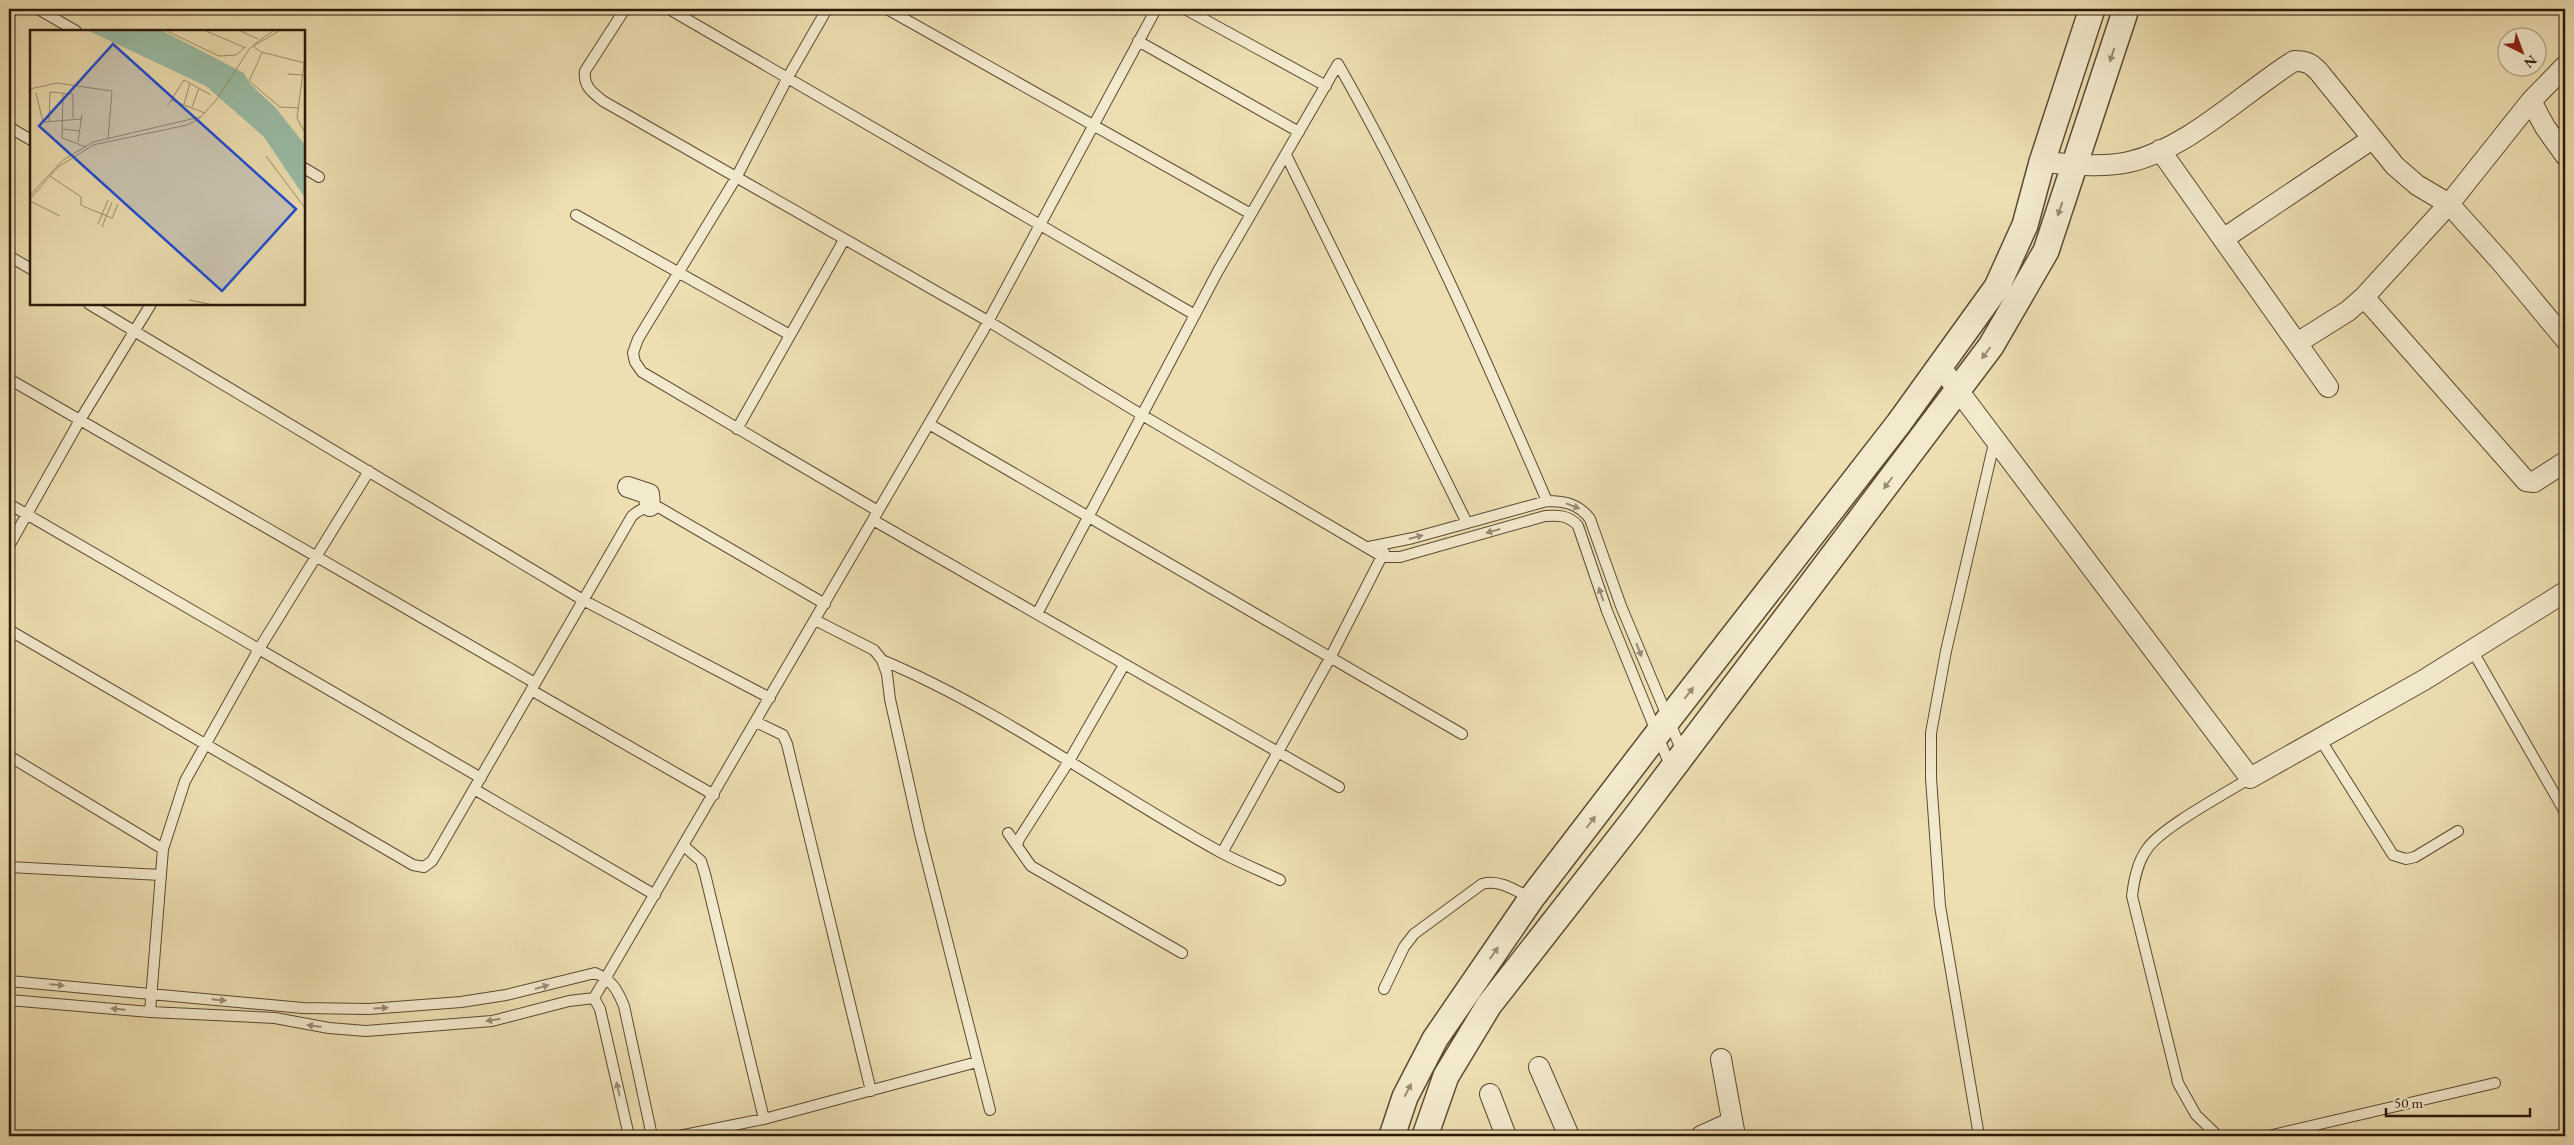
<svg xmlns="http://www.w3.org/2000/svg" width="2574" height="1145" font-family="'EB Garamond',serif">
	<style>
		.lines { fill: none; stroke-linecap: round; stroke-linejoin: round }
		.service-casing { stroke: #5c4a32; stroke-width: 12 }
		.minor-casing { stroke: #5c4a32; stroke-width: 22 }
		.tertiary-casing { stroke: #5c4a32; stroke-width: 28 }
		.service { stroke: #f3eacd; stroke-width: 10 }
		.minor { stroke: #f3eacd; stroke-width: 20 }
		.tertiary { stroke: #f3eacd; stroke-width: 25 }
		.oneway { fill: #998c74 }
		.inset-road { fill: none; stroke: #9f906e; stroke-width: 1 }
		.view { fill: #1d4ed8; fill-opacity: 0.15; stroke: #1d4ed8; stroke-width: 2.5 }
		.inset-edge { fill: none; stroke: #2b1908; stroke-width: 2.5 }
	</style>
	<rect width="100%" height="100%" fill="#eddfb2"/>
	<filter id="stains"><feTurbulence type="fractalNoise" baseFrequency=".004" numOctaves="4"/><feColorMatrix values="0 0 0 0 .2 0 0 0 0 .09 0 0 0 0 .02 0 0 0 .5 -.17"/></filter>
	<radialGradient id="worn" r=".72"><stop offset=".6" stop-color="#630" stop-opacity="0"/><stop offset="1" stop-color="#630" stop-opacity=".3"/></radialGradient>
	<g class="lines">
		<defs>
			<path id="service" d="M38 9 76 31
				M625 9 585 71C583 86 592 92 603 101L988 321 1142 415 1383 557H1400L1545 516C1557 515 1569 515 1578 526L1607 611 1671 768
				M669 9 1195 315
				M827 9 788 77 736 178 638 339 633 353 635 362 642 372 878 511
				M887 9 1251 214
				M1185 9 1326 86
				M9 15 12 9
				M1138 41 1299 132
				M9 127 31 140
				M1286 155 1467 523
				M304 168 319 177
				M576 215 790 335
				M9 256 31 269
				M89 304 583 600 770 698
				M9 379 535 683
				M929 424 1462 734
				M737 429 844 240
				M9 504 481 778
				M873 520 1339 787
				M9 546 80 420 151 304
				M1369 547 1413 538 1547 501C1565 501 1579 504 1590 519L1621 606 1683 754
				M1037 614 1218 271 1338 64C1418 204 1483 353 1547 501
				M815 620 874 650 882 660 887 674 890 699 920 834 990 1110
				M9 630 413 865 424 867 432 861 438 851 632 516C641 508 648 506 660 508L825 604
				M2472 650 2565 812
				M882 660C1003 711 1107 790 1222 853 1241 863 1261 871 1280 880
				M1124 665 1069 761 1019 839 1017 846 1031 866 1182 953
				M531 690 714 795
				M756 722 783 735 787 744 871 1091
				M2320 739 2393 855 2406 859 2415 857 2458 831
				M9 756 163 849
				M474 789 655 895
				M1008 833 1017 846
				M684 846 701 861 705 874 764 1119
				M1222 853 1330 658 1384 552
				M9 867 161 875
				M9 981 303 1008 369 1009 461 1002 506 995 595 973C612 980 617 989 624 1006L652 1136
				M1384 989 1404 947 1414 934 1482 884C1499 879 1515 890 1530 898
				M594 998 983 331 1156 9
				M9 1000 150 1012 275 1018 329 1028 366 1031 492 1021 569 1001 594 998 600 1009 629 1136
				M150 1012 163 849 185 781 259 649 369 471
				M679 1136 764 1119 977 1062
				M1979 1136 1940 906 1931 778V733L1946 651 1995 439
				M2218 1136 2196 1115 2178 1083 2132 896C2134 880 2137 863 2147 849 2162 827 2225 794 2250 778
				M2268 1136 2495 1083"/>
			<path id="minor" d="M2531 101 2545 127 2565 155
				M2160 150 2328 387
				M2042 162C2068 164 2103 168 2129 162 2189 148 2243 93 2294 61 2306 61 2311 63 2319 72L2395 166 2417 185 2449 204 2502 263 2565 339
				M2223 239 2372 139
				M2364 297 2526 481 2534 482 2565 462
				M2297 343 2348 311 2364 297 2449 204 2531 101 2565 66
				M1939 365 2250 778 2424 680 2565 592
				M628 487 649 494 650 506
				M1721 1059 1735 1136
				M1539 1067 1569 1136
				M1490 1094 1506 1136
				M1701 1136 1732 1122"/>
			<path id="tertiary" d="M1392 1136 1405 1097 1435 1039 1531 899 1668 720 1899 423 1997 287 2025 225 2042 162 2092 9
				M1425 1136 1446 1076 1489 1005 1632 822 1991 346 2046 251 2126 9"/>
		</defs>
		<use href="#service" class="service-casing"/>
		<use href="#minor" class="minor-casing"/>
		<use href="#tertiary" class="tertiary-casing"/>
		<use href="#service" class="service"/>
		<use href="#minor" class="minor"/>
		<use href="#tertiary" class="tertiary"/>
	</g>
	<defs><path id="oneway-solid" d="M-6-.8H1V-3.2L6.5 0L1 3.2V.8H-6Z" transform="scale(1.25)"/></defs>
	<g class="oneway">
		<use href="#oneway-solid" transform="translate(2112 55) rotate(108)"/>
		<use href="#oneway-solid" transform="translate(2060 209) rotate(109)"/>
		<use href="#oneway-solid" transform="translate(1986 353) rotate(127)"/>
		<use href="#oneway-solid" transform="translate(1888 483) rotate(127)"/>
		<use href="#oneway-solid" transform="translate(1573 506) rotate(21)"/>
		<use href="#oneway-solid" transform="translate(1493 531) rotate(164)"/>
		<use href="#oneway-solid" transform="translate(1416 537) rotate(-15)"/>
		<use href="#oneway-solid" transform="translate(1601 594) rotate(-109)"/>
		<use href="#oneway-solid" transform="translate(1639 650) rotate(68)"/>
		<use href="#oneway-solid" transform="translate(1689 693) rotate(-52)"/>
		<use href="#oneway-solid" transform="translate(1591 822) rotate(-53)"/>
		<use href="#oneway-solid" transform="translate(1494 953) rotate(-55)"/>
		<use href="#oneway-solid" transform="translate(57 985) rotate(5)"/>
		<use href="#oneway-solid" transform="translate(542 987) rotate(-16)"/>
		<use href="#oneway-solid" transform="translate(219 1000) rotate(6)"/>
		<use href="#oneway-solid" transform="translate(381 1008) rotate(-4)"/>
		<use href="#oneway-solid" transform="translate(118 1009) rotate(-175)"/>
		<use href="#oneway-solid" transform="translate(493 1020) rotate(171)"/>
		<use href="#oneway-solid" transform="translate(314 1026) rotate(-172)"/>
		<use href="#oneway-solid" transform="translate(618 1089) rotate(-103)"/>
		<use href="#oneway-solid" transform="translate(1408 1090) rotate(-63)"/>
	</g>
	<g transform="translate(30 30)">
		<rect width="275" height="275" fill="#eddfb2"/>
		<path d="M59 1H133L214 43 220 54 245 77 275 115V168L234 107 176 56Z" fill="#9abda7"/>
		<path class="inset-road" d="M137 1 189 26 206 25 215 17M176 1 216 18M210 1 228 9M223 15 243 1M223 16 231 22 275 33M232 23 219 51 250 77 269 78M275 26 267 88 275 103M258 44 273 45M0 59 27 53 82 61 78 109M6 63 13 92 51 89M33 63 32 108 56 117M141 70 175 83M154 74 160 53M138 75 154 50 181 65M162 77 169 58M19 91 20 62 43 64V88M33 99 49 101M48 112 52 84M236 126 275 178M20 146 51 167V175L55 177 82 188 88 174M0 165 33 130 63 112 170 87M0 169 28 137 63 115 157 95 169 89 187 69 220 18 249 1M0 171 30 186M68 194 78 170M72 197 82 172M159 270 179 274"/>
		<path class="view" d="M83 14 266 179 192 261 9 96Z"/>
		<rect width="275" height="275" class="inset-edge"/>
	</g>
	<rect width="2574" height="1145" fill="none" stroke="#eddfb2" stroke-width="30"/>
	<rect x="10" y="10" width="2554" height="1125" fill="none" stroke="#2b1908" stroke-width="2.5"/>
	<rect x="15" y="15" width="2544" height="1115" fill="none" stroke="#2b1908"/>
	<g transform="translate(2522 52) rotate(138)"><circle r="24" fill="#f3eacd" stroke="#a3967e"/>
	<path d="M0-4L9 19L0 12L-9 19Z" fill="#8f2418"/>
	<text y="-8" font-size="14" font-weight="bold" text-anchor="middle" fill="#2b1908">N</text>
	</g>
	<path d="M2386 1108v8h144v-8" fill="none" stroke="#2b1908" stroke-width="2.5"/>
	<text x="2394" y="1108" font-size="15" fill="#2b1908" stroke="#f3eacd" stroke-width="4" paint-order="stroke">50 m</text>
	<rect width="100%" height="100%" filter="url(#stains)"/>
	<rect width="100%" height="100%" fill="url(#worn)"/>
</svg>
